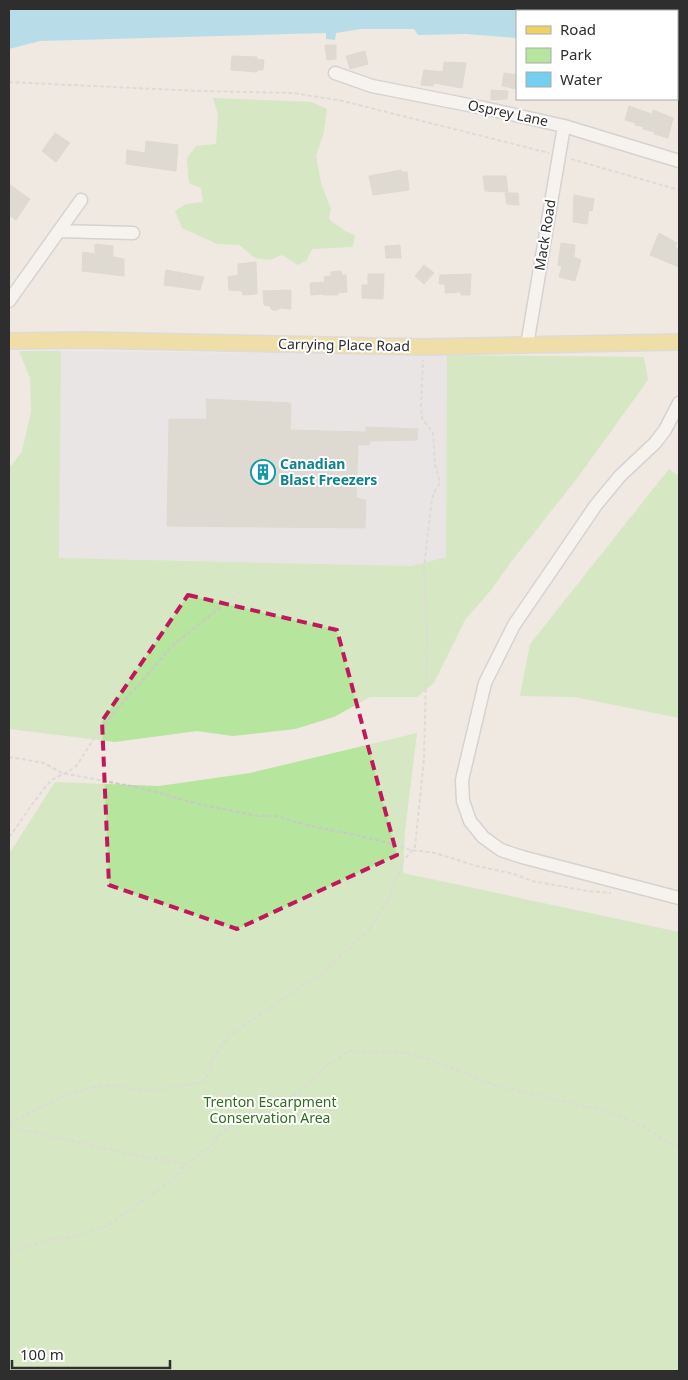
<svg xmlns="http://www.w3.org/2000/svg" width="688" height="1380" font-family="'Noto Sans',sans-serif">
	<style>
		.industrial { fill: #e3e1e8 }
		.green { fill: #b6e59e }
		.water { fill: #75cff0 }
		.building { fill: #cbc7bf; stroke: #cbc5ba }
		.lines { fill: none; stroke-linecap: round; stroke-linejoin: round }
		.minor-casing { stroke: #b4b7c1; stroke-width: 15 }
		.major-casing { stroke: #c9c9c9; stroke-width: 18 }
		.path { stroke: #c9c9c9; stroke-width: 2; stroke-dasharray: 4 2.5; stroke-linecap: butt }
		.minor { stroke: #fff; stroke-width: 12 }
		.major { stroke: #f2d163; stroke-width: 15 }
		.marked { fill: none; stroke: #c2185b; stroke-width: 4; stroke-dasharray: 10 6; stroke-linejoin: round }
		.labels { text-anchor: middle; stroke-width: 4; stroke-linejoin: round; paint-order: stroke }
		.street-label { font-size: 14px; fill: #2e2e2e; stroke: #fff }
		.culture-label { font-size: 14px; font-weight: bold; fill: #0d838f; stroke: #fff; text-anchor: start }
		.park-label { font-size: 14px; fill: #2c6e1b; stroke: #fff }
	</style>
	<rect width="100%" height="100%" fill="#efe9e1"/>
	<path class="industrial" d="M61 351 447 355 446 557 411 566 58 558Z"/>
	<path class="green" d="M213 98 312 102 327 109 324 132 316 156 321 183 331 209 329 219 345 231 355 235 353 247 312 249 307 260 298 265 282 255 270 260 255 258 239 245 217 244 182 228 175 211 186 204 203 202 201 188 189 183 187 158 196 146 216 144 218 115Z
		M19 351H61L59 558 411 566 446 557 447 355 644 357 648 380 578 477 511 562 491 590 465 620 434 683 417 697H370L334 717 295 729 233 736 197 731 115 742 9 729V466H11L22 451 31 412 30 378Z
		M669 469 679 476V718L574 697 520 696 530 644Z
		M417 733 405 831 403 873 679 932V1371H9V854L55 782 159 786 250 773Z"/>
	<path class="water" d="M9 9H679V66L677 65V11H517V38L466 34 418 35 414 29H361L336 33 335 40 326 39V33L40 41 9 49Z"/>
	<path class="building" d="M325 45H336V59L327 60Z
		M365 51 368 64 350 69 346 56Z
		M232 56 257 57V59L264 60 263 70H257V72L231 70Z
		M444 62 466 63 462 88 434 83 433 86 421 85 424 70 443 72Z
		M504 73 517 75V89L502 86Z
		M491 90 508 91 507 99 491 100Z
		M629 106 652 114 653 110 673 118 668 138 654 134 655 132 643 129 644 127 635 125 636 123 625 120Z
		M55 133 70 143 56 162 42 151Z
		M146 141 178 145 176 171 126 164 127 150 145 153Z
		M401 170V172H407L409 190 373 195 369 176Z
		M483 176H506L508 192 485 191Z
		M9 184 30 199 16 220 9 215Z
		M505 193H518L519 205 507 204Z
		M574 195 594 199 592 211 589 210 587 224 573 222Z
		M659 233 677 243 675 247 679 249V267L650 255Z
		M561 243 575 245 574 257 581 260 575 281 559 277 562 266 558 265Z
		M95 244 113 246V257L124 259V276L82 271 83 252 95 254Z
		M400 245 401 258H386L385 246Z
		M256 262 257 294 243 295 242 291 229 290 228 277 238 275V264Z
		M424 265 434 273 424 284 415 276Z
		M166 270 204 277 200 290 164 285Z
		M341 271 342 275H346L347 292 337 293 338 295H323V294L311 295 310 283 325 282 324 277 331 276V272Z
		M368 274H384L383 299 362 298V285H368Z
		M471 274 470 295H461V292L445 293V284H439L440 275Z
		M291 290V309L280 308 278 310H272L270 306 264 305 263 291Z
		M206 399 291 403 290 430 366 432V427L418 429 417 440 370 441 369 445H358L356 498 366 500 365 528 167 526 169 419H207Z"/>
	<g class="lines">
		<defs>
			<path id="minor" d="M335 73 372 86 484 108 564 126 679 161
				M59 231 133 233
				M9 301 81 200
				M527 345 564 126
				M679 403 665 430 655 443 620 476 596 505 514 625 485 683 462 780 463 801 470 821 483 837 501 850 522 857 679 898"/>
			<path id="major" d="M9 341 84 340 424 347 679 342"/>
		</defs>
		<use href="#minor" class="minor-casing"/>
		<use href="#major" class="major-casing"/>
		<path class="path" d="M9 82 198 91 293 93 343 101 549 153
			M571 159 679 190
			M9 757 44 763 62 773 141 788 202 805 258 816H276L306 825 374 839 411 850 435 853 477 866 514 874 532 881 587 891 611 893
			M9 837C23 819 35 798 50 782 58 774 70 773 77 765L101 728 172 646 241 591
			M9 1123 64 1096 94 1087 113 1085 144 1091 194 1084 205 1079 209 1074 214 1056 229 1036 323 972 370 929 390 896 403 861 415 847 424 759 427 638 424 568 432 499 434 493 440 482 435 465 433 433 422 418 421 405 423 360
			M9 1124 19 1129 130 1154 186 1164
			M9 1252 53 1239 71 1237 107 1226 174 1178 186 1164 211 1146 219 1135 228 1128 244 1118 285 1101 306 1087 322 1069 349 1051 405 1053 429 1059 494 1085 610 1112 645 1127 666 1141 679 1147"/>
		<use href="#minor" class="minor"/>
		<use href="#major" class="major"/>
	</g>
	<path d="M0 0H688V1380H0ZM188 595 337 630 397 855 237 929 109 885 102 721Z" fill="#efe9e1" fill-opacity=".55" fill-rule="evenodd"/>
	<path class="marked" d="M188 595 337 630 397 855 237 929 109 885 102 721Z"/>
	<defs>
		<symbol id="building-ring" viewBox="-11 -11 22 22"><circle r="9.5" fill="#fff" stroke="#0f9aa8" stroke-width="1.5"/><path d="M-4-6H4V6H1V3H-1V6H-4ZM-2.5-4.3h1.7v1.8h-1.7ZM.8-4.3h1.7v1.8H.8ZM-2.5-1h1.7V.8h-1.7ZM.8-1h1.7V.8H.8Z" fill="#0f9aa8"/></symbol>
	</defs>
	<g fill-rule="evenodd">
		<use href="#building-ring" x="249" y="458" width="28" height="28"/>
	</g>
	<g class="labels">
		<g class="street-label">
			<text transform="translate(508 113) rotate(12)" y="5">Osprey Lane</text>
			<text transform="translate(545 235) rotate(-81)" y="5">Mack Road</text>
			<text transform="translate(344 345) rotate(1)" y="5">Carrying Place Road</text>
		</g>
		<g class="culture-label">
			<text x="280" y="469">Canadian<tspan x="280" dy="16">Blast Freezers</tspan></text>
		</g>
		<g class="park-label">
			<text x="270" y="1107">Trenton Escarpment<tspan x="270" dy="16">Conservation Area</tspan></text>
		</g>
	</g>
	<rect width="688" height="1380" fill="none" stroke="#2e2e2e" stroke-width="20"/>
	<rect x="516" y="10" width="162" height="90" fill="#ffffff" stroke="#ababab"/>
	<rect x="526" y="26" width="25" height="8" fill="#f2d163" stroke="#ababab"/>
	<text x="560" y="35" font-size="15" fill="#2e2e2e">Road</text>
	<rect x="526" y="48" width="25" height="15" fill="#b6e59e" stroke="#ababab"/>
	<text x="560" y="60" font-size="15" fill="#2e2e2e">Park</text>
	<rect x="526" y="72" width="25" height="15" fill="#75cff0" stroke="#ababab"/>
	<text x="560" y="85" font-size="15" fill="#2e2e2e">Water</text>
	<path d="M12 1360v8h158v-8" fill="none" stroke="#2e2e2e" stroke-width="2.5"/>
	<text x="20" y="1360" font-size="15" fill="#2e2e2e" stroke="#ffffff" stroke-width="4" paint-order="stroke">100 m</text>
</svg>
